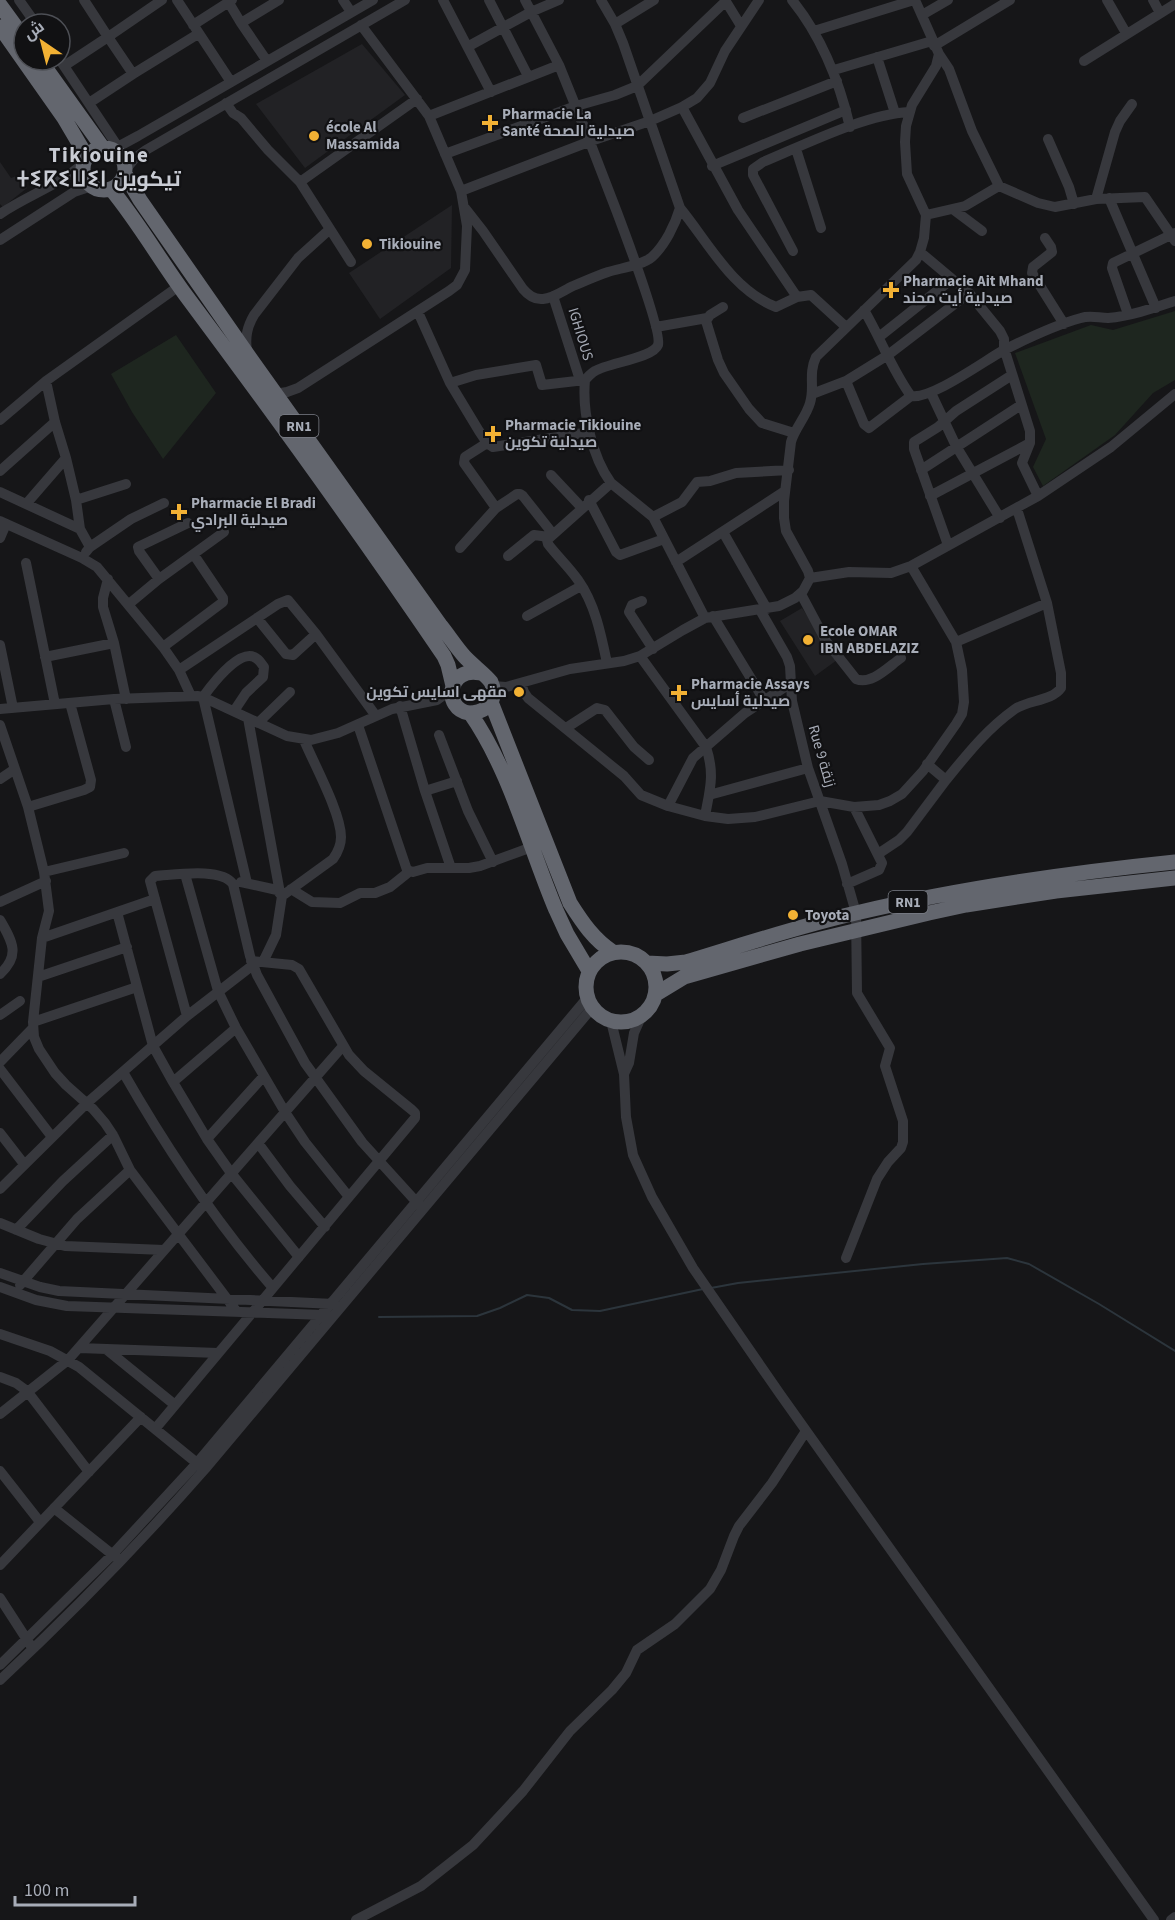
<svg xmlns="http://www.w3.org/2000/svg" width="1175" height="1920" font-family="'Source Sans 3',Cairo,'Noto Sans Tifinagh',sans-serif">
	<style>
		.built { fill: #222225 }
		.green { fill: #1e261f }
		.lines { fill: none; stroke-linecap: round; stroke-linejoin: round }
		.stream { stroke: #2c353c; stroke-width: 2 }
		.minor { stroke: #37383d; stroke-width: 10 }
		.highway { stroke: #63666e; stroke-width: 15 }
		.poi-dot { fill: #f2b134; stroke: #111113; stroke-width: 2 }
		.labels { text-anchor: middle; stroke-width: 4.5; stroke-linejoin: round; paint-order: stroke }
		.shield { fill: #111113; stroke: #7b7e86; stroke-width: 1.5 }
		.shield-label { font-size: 14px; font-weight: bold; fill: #a8adb8 }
		.poi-label { font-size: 15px; font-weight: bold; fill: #a8adb8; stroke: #111113; text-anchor: start }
		.street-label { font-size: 15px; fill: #a8adb8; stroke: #111113 }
		.district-label { font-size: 21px; font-weight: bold; letter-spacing: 1.5px; fill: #c9ccd4; stroke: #111113 }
	</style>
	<rect width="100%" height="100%" fill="#161618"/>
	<path class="built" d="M362 44 405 95 305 168 256 104Z
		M0 162 11 178 19 175 27 188 3 207 0 204Z
		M452 205 451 268 380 319 349 273Z
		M802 608 837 660 815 676 780 621Z"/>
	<path class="green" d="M1175 311V380L1153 393 1115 435 1043 486 1033 467 1046 439 1015 353 1091 325 1113 330Z
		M176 335 216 393 163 459 132 412 111 374Z"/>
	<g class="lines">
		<path class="stream" d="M711 1288 738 1283 923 1264 1007 1258 1029 1264 1099 1304 1175 1351
			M379 1317 477 1316 500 1308 527 1295 549 1298 572 1310 600 1311 703 1289"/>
		<path class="minor" d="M19 0 36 24
			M84 0 108 37 162 0
			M177 0 231 82
			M343 0 351 12
			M443 0 491 92
			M489 0 528 76
			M525 0 559 65
			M725 0 741 26
			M792 0C822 37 839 80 850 127
			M1107 0 1126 33
			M1153 0 1160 13
			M229 3 241 23 267 61
			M922 15 948 0
			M241 23 279 0
			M615 24 654 0
			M193 25 232 0
			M814 31 914 0
			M469 46 531 12 559 0
			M934 46 1010 0
			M939 54 949 69 972 131 999 186
			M877 57 895 113
			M60 60 118 147
			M1084 61 1175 4
			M64 66 108 37 133 74 198 34
			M834 70 932 41
			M89 103 133 74
			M226 103 233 113 241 118 268 150 300 182 351 262
			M682 107 738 210 797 297
			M429 116 559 65C573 99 665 326 658 345 653 358 608 363 595 371 591 373 588 377 585 380 582 412 592 457 611 483L653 517 705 618
			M743 118 837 81
			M1048 139 1069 187 1074 204
			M796 149 821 228
			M112 150 138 136 373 0
			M445 154 576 106 615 95 637 86 726 1
			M712 166 846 110
			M126 169 135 158 146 150 405 0
			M300 182 417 99
			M461 191 591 141 650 121 682 107 697 98 710 83 725 51 759 0
			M1109 198 1156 308
			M1096 199 1115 132 1120 121 1132 104
			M465 208 483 231 523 289C528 295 534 300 543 299 554 298 564 290 573 286 585 281 596 276 608 272 621 268 643 265 652 257 665 245 675 225 680 208L623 43 615 24 601 0
			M680 208C708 242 732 290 776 307L797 297 811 295 846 327
			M954 210 982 231
			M0 214C28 195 60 185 85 162
			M926 215 965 206 999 186 1038 203 1055 207 1096 199 1145 197 1175 241
			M1045 238 1051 247 1052 252 1033 267 1032 273 1064 324
			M0 240 74 192 92 186
			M793 251 753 175V169L763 162C804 145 866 114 909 112
			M920 252 969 293 1000 331 1004 339V348L1030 431V443L1022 463 1038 496
			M553 296 580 380
			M723 307 710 315 706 321 718 360 724 373 749 409 762 423 794 433
			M864 310C881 339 892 370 911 396 931 400 984 361 1004 350 1026 339 1058 324 1081 318 1090 315 1099 318 1108 318 1131 316 1154 308 1175 301
			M418 312 450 383 479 431 487 443 493 447 590 432
			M1128 314 1112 268 1113 263 1175 233
			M656 327 707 318
			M879 337 952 279
			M247 351C245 337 247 327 254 315L298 258 330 229
			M46 381 55 422 66 458 76 500 80 529 90 547
			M846 381 864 424 869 428 911 396
			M450 383 476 375 536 365 542 385 585 380
			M931 393 956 446 1000 518
			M275 394 287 392 298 388 449 291 457 285 465 270 467 226 461 191 429 116 361 25
			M812 394 846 381 888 355 969 293
			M0 420 46 381 179 286
			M487 443 465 457 464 463 496 508
			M921 470 1021 405
			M0 471 55 422
			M551 475 582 508
			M0 492 80 529
			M930 496 1030 443
			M76 500 126 484
			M589 500 616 552 620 555 664 539
			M27 503 66 458
			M653 517 682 502 697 482 710 481 736 473 789 470
			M0 521 82 558 97 567 163 647 179 670 191 696
			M723 532 767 609
			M0 538 6 524
			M948 545 914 449V442L938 427 956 411 1012 375
			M460 548 496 508 517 494H520L523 496 553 534
			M86 552 90 547 131 519 164 503
			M508 556 534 535 549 537
			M676 562 785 491
			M26 563 55 704
			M810 578 849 572 891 573 911 566 1038 496 1111 447 1175 394
			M108 579 103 598V607L114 643 126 699
			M159 579 139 551 138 547 188 523
			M801 594 826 641 856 679C872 685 888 667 901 658
			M642 601 632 605 629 612 653 649
			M129 604 159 579 224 532
			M760 610 787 657 790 666 792 701 808 768 842 864 856 913 857 993 890 1048 885 1066 903 1121V1142L901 1148 888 1162 877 1179 846 1258
			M527 616 581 586
			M713 616 764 700
			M257 618 286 654 293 655 316 634
			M956 642 1047 603
			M0 645 13 708
			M163 647 223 602V598L194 555
			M640 656 706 747C715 774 710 789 705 816
			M45 657 114 643
			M607 663C601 634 595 604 578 580 569 567 557 556 548 544L547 540 611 483
			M179 670 278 604 288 600 316 634 376 716
			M521 683 524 692 528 698 624 776 641 795 668 806 705 816 728 819 755 817 820 801 854 807 879 805 890 801 902 794 923 771 956 724 962 714 964 702 962 670 956 642 911 566
			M493 686 506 687 570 669 624 661 640 656 683 630 705 618 779 606 795 598 803 591 810 578 808 571 786 531 784 518V501L791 442C795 428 806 417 810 403 815 387 808 374 816 357L916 260 920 252 924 238 926 215 907 174 905 142 906 126 912 105 936 66 939 54 915 0
			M114 699 126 747
			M400 706 425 791 451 868
			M0 709 114 699 198 696 207 699 287 736 311 740 338 733 392 709 437 700 452 689
			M234 711 246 693 263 677 264 667C261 663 259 659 254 657 238 650 211 686 203 697L247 883
			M248 718 280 893
			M258 723 290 692
			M0 725 28 807 44 872 49 911 42 938 33 1022 34 1037 39 1049 55 1073 66 1085 93 1109 105 1123 113 1135 130 1170 237 1312
			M358 725 407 870 413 872 427 868H469L480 866 532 847
			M566 728 597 708 605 710 634 747 649 760
			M439 735 468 811 493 862
			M927 764 946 780C968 753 987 729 1015 709 1028 700 1052 701 1061 688V673L1047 603 1017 509
			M0 779 15 769
			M425 791 457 781
			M709 795 808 768
			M668 806 693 758 745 713 791 683
			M28 807 84 790 90 787 91 780 70 703
			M878 854 899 840 907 832 946 780
			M44 872 124 853
			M185 874 218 991 236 1028 285 1112 305 1142 349 1197
			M241 882 277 890 282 896 276 935 263 962
			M847 884 879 870 882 863 854 807
			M291 889 312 902 340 903 360 893H375L390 887 410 871
			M282 896 333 859C338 852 341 846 341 837 341 813 314 764 304 740
			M0 902 46 881
			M117 912 153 1046 173 1082 207 1139 231 1173 299 1257
			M0 920C12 941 21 955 0 974
			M42 938 155 899
			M38 977 127 947
			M0 1015 20 1001
			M187 1016 150 881 155 876C174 875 221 867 233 884L250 956 257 975 305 1063 362 1142 421 1207
			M611 1021 624 1074 626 1117 633 1155 652 1197 693 1268 780 1394 1154 1920
			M33 1022 137 987
			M0 1062 33 1028
			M0 1069 52 1137
			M123 1072C167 1149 215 1221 273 1288
			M624 1074 629 1063 634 1033 642 1015
			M173 1082 236 1028
			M0 1133 24 1164
			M207 1139 263 1077
			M258 1143 290 1186 325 1227
			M0 1189 87 1103 187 1016 253 965
			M0 1223 39 1239 65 1246 164 1250
			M16 1230 63 1181 113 1135
			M0 1273 40 1287 59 1291 334 1304
			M20 1285 77 1219 130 1170
			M0 1287 36 1300 67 1306 324 1315
			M0 1334 50 1351 79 1367 203 1468
			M79 1348 218 1353
			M106 1349 175 1405
			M0 1377 16 1383 27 1391 89 1472
			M0 1414 68 1360 343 1046
			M155 1429 415 1118V1113L412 1110 364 1071 349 1055 299 969 292 965 251 961
			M0 1471 40 1522
			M54 1508 118 1559
			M0 1565 141 1417
			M0 1598 31 1646
			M0 1665 112 1555 197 1463 588 997
			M0 1680C72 1613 140 1543 205 1469L592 1008
			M356 1920 421 1886 473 1845 523 1791 570 1731 612 1690 626 1673 637 1650 675 1624 710 1589 721 1570 734 1536 739 1526 772 1483 806 1431
			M1171 1920 1175 1917"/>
		<path class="highway" d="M0 5 24 38
			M0 27 64 118 87 157
			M40 60 103 148
			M83 169a21 21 0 1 1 42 0a21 21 0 1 1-42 0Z
			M125 174 140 200 250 358 441 626C449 636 456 647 464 656 470 663 487 676 491 682 495 690 494 701 487 707 482 711 476 713 469 713 442 709 448 666 480 673
			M111 189C139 223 161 262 187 297 275 415 361 534 444 656L448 665 453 686
			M491 702 570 903C582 922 594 940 613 952
			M470 713C510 770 529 846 556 910L567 934 589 971
			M586 987a35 35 0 1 1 70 0a35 35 0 1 1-70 0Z
			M647 963 667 964 686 962C742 945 799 926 856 913 961 888 1068 873 1175 862
			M656 994 684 977 800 944 929 913 966 905 1056 891 1175 878"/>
	</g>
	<g class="poi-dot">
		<path d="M487 114h6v6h6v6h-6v6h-6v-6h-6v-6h6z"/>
		<circle cx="314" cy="136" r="6"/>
		<circle cx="367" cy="244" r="6"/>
		<path d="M888 281h6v6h6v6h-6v6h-6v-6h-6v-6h6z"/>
		<path d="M490 425h6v6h6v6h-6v6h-6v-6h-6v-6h6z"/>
		<path d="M176 503h6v6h6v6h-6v6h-6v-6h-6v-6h6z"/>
		<circle cx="808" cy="640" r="6"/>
		<circle cx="519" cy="692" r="6"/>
		<path d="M676 684h6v6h6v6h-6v6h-6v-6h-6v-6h6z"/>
		<circle cx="793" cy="915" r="6"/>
	</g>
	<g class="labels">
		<g class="shield">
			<rect x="279.5" y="415" width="39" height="22" rx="4.5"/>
			<rect x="888.5" y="891" width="39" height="22" rx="4.5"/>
		</g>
		<g class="shield-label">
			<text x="299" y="431">RN1</text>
			<text x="908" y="907">RN1</text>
		</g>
		<g class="poi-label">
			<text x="502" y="119">Pharmacie La<tspan x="502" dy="17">Santé صيدلية الصحة</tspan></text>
			<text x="326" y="132">école Al<tspan x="326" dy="17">Massamida</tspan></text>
			<text x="379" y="249">Tikiouine</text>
			<text x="903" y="286">Pharmacie Ait Mhand<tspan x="903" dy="17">صيدلية أيت محند</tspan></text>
			<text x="505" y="430">Pharmacie Tikiouine<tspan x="505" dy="17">صيدلية تكوين</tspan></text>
			<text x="191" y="508">Pharmacie El Bradi<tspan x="191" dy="17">صيدلية البرادي</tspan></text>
			<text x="820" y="636">Ecole OMAR<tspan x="820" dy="17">IBN ABDELAZIZ</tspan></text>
			<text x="691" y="689">Pharmacie Assays<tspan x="691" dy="17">صيدلية أسايس</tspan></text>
			<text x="507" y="697" text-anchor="end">مقهى اسايس تكوين</text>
			<text x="805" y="920">Toyota</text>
		</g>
		<g class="street-label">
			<text transform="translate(581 334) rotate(73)" y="5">IGHIOUS</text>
			<text transform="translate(822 756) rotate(74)" y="5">Rue 9 زنقة</text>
		</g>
		<g class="district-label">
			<text x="99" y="162">Tikiouine<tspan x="99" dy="24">ⵜⵉⴽⵉⵡⵉⵏ تيكوين</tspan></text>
		</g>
	</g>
	<g transform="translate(42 42) rotate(325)"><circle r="28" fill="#111113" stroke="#4d4f55" stroke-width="1.5"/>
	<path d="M0-4.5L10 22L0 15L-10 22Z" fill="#f2b134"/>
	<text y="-9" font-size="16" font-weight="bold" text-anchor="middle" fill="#a8adb8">ش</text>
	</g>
	<path d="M15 1896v9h120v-9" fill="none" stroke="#a8adb8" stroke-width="3"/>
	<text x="24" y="1896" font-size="18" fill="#a8adb8" stroke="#111113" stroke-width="4.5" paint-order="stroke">100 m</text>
</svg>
